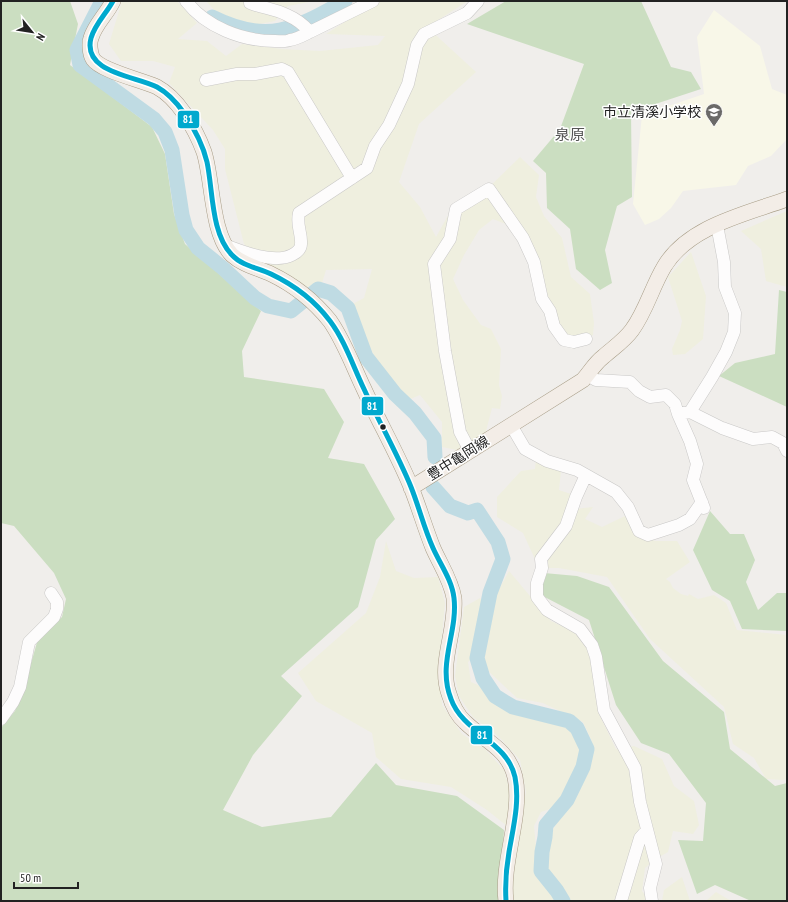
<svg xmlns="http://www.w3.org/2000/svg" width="788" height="902" font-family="'PT Sans Narrow','Noto Sans JP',sans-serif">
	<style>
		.education { fill: #f8f7e8 }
		.farmland { fill: #efefdf }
		.forest { fill: #cbdec1 }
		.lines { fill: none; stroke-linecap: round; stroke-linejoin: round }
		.river { stroke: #bfdbe3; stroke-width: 15 }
		.minor-casing { stroke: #c9c8c7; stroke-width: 13 }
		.major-casing { stroke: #a79c86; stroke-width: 16 }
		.minor { stroke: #fdfcfc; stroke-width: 12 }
		.major { stroke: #f3ede7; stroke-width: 15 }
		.bus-1-casing { stroke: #fff; stroke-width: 8 }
		.bus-1 { stroke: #00a9ce; stroke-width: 5 }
		.bus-dot { fill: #222; stroke: #fff; stroke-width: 1.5 }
		.labels { text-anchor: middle; stroke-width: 3; stroke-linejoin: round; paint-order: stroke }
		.poi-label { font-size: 14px; fill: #222; stroke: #fff; text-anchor: end }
		.street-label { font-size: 14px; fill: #222; stroke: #fff }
		.neighbourhood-label { font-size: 15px; fill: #555; stroke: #fff }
		.line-badge { stroke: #fff; stroke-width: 1.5 }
		.badge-label { font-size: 11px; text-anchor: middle; font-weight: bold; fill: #fff }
	</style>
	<rect width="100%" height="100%" fill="#f0eeeb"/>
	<path class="education" d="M714 10 760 46 772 89 787 95V139L771 156 748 166 736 185 683 191 671 208 659 219 645 225 633 204 642 115 704 94 697 37Z"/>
	<path class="farmland" d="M122 1H177L197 23 178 39 207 41 226 56 242 44 282 49 320 51 378 45 385 36 326 34 365 9 382 1H468L427 27 476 72 419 124 399 182 420 207 436 237 451 210 484 192 520 157 539 175 536 197 544 216 562 238 571 277 590 294 594 323 593 335 571 344 553 319 516 228 493 219 479 230 464 255 453 279 463 300 481 325 491 329 501 349 499 385 502 396 500 409 492 408 485 435 457 450 442 447V422L420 395 408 400 386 375 369 347 351 305 364 298 372 269 326 270 322 283 306 287 264 264 244 244 225 169V149L213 130 169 83 175 67 153 61H121L109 44Z
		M206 1H314L288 6 275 21 248 26 218 14Z
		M787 211V287L766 281 761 249 741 231Z
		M691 252 706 296 703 339 685 354 673 355 672 349 680 330 682 321 668 277Z
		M536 459 561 471 559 490 574 495 575 509 593 507 585 519 602 527 625 516 634 532 655 541H677L690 562 666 579 670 582 673 588 681 594 688 596 689 594 698 599 714 595 726 603 737 630 787 635V779L783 780 766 779 754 758 733 744 724 707 650 639 607 577 559 568H539L523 533 497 517V497L521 471 535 469Z
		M386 541 396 571 414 578 438 577 445 603 439 666 442 705 462 734 485 749 504 770 510 792 507 826 487 810 451 787 401 779 376 757 372 733 316 701 298 673 366 613 380 577Z
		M509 571 551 621 575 632 591 654 599 714 616 749 634 746 662 759 674 786 694 801 699 825 693 834 673 831 668 852 654 860 645 868 642 891 650 901H569L548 873V837L567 808 587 768 592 742 583 722 543 703 517 698 483 666 497 593Z
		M480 598 484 604 476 655 468 662 471 682 480 686 483 682 495 698 514 709 563 723 580 741 582 754 579 769 563 799 550 809 541 812 534 826 538 869 561 901H510L516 837 526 792 520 760 499 737 473 717 459 696 455 676 464 607Z
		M682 877 690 901H662L664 890Z
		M716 892 726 898 732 901H706Z"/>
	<path class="forest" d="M1 1H70L78 24 70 65 152 127 165 154 174 214 185 244 261 311 242 351 244 377 324 389 344 422 328 458 364 464 395 519 376 540 358 607 281 676 302 696 253 755 223 810 262 827 331 817 376 763 396 785 457 796 504 830 500 901H1V728L15 711 23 691 38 639 62 617 66 599 54 573 14 526 1 523Z
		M506 1H641L671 67 691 72 701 89 631 112 632 197 617 206 605 250 612 283 600 290 576 269 570 229 547 208 546 173 533 161 560 129 584 64 467 24Z
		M779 290 787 292V407L719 376 735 363 775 354Z
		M710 511 730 534H744L755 560 746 582 758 610 777 593H787V631L742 629 730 601 712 590 693 550Z
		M544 573 577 576 609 587 663 661 724 712 730 749 775 786 787 783V901H751L715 885 697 894 678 840 703 841 706 803 669 754 641 743 616 705 589 620 535 592Z"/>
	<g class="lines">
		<path class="river" d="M102 1 77 50 80 65 154 119 165 132 172 150 182 215 186 230 198 248 224 269 255 298 268 306 291 311 318 289 331 293 348 308 366 357 395 394 415 413 434 438 435 457
			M212 17C268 45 295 29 345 1
			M433 487 450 506 468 513 477 510 498 542 503 559 490 593 477 658 483 678 495 696 513 707 569 721 577 728 587 749 583 767 567 800 546 825 545 837 542 852 541 871 557 891 563 901"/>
		<defs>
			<path id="minor" d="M186 1C206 27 242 41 275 41 280 41 286 42 290 40 297 39 304 35 310 32
				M250 1V3C262 8 276 9 287 15 296 19 304 25 310 32L373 1
				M206 80 237 74H255L282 69 288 72 352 178
				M225 245C243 252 274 264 292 255 296 253 301 249 301 244 302 233 296 226 299 213L367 168 375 146 389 125 408 84 417 45 424 34 467 13 478 1
				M587 375 596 380 630 382 639 391 650 397 666 395 675 404 678 414 690 412 722 428 753 439 772 437 783 443 787 451
				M690 412 712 377 726 352 734 332 735 313 725 287 724 262 717 225
				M678 414 690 441 697 464 693 480 704 508
				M511 425 525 449 547 461 577 470 616 492 628 507 639 531 648 535 679 525 690 519 702 502
				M470 451 460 432 445 351 434 264 450 239 456 209 489 189 523 238 534 262 542 299 550 311 554 326 564 340 574 342 586 339
				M586 475 576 497 566 526 541 559 542 568 537 583V597L547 610 580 629 592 645 596 657 604 710 635 768 640 802 656 864 650 888 652 901
				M1 719 13 702 20 687 29 642 54 617 57 609V602L51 593
				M621 901 640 838 647 830"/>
			<path id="major" d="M113 1C107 14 95 24 91 38 89 43 90 54 93 59 101 71 142 80 157 87 168 93 177 103 184 113 192 125 199 138 204 152 213 180 211 234 232 255 243 265 258 268 271 274 294 285 314 301 330 321 344 341 353 366 364 389 379 422 397 453 411 487 419 507 425 528 433 548 440 564 451 580 454 598 457 630 438 663 449 694 452 704 457 715 465 722 484 741 508 748 515 777 523 815 501 861 506 901
				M411 488 583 380C590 372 595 363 603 357 613 348 624 341 632 330 646 311 652 287 664 267 688 226 746 214 787 199"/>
		</defs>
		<use href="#minor" class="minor-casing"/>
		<use href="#major" class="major-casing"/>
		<use href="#minor" class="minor"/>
		<use href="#major" class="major"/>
		<defs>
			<path id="bus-1" d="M113 1C106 14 95 24 91 38 82 73 136 76 157 87 168 93 177 103 184 113 194 128 203 145 207 162 213 190 211 234 232 255 242 266 259 268 271 274 294 285 315 301 330 321 345 341 353 366 364 389 379 422 397 453 411 487 419 507 424 528 433 548 440 564 452 580 454 598 458 633 437 663 451 699 463 733 507 741 515 777 520 802 513 828 509 852 506 869 505 884 506 901"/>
		</defs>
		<use href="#bus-1" class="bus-1-casing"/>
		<use href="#bus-1" class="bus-1"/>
	</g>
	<defs>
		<symbol id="school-pin" viewBox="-11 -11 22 30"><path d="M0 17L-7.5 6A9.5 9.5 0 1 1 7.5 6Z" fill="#6a6968" stroke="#fff"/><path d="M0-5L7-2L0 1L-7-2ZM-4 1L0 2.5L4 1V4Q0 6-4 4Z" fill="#fff"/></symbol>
	</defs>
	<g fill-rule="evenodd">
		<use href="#school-pin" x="704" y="102" width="20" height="27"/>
	</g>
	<circle class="bus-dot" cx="383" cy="427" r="3.5"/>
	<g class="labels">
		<g class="poi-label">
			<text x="701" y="117">市立清溪小学校</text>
		</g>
		<g class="street-label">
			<text transform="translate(458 458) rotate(-32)" y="5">豊中亀岡線</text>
		</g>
		<g class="neighbourhood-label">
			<text x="570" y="140">泉原</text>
		</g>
	</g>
	<g class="line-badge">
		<rect x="177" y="110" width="23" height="19" rx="4" fill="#00a9ce"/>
		<rect x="361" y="396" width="23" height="20" rx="4" fill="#00a9ce"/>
		<rect x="470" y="725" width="23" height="20" rx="4" fill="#00a9ce"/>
	</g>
	<g class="badge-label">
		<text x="188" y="123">81</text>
		<text x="372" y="410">81</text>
		<text x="482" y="739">81</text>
	</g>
	<rect width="788" height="902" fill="none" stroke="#222222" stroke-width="4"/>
	<g transform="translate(32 32) rotate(120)" stroke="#ffffff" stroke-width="3" paint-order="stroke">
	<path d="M0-3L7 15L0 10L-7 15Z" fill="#222222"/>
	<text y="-6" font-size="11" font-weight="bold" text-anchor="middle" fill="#222222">N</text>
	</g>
	<path d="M14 882v6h64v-6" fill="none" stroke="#222222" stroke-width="2"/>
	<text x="20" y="882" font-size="12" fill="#222222" stroke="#ffffff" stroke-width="3" paint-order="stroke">50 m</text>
</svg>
